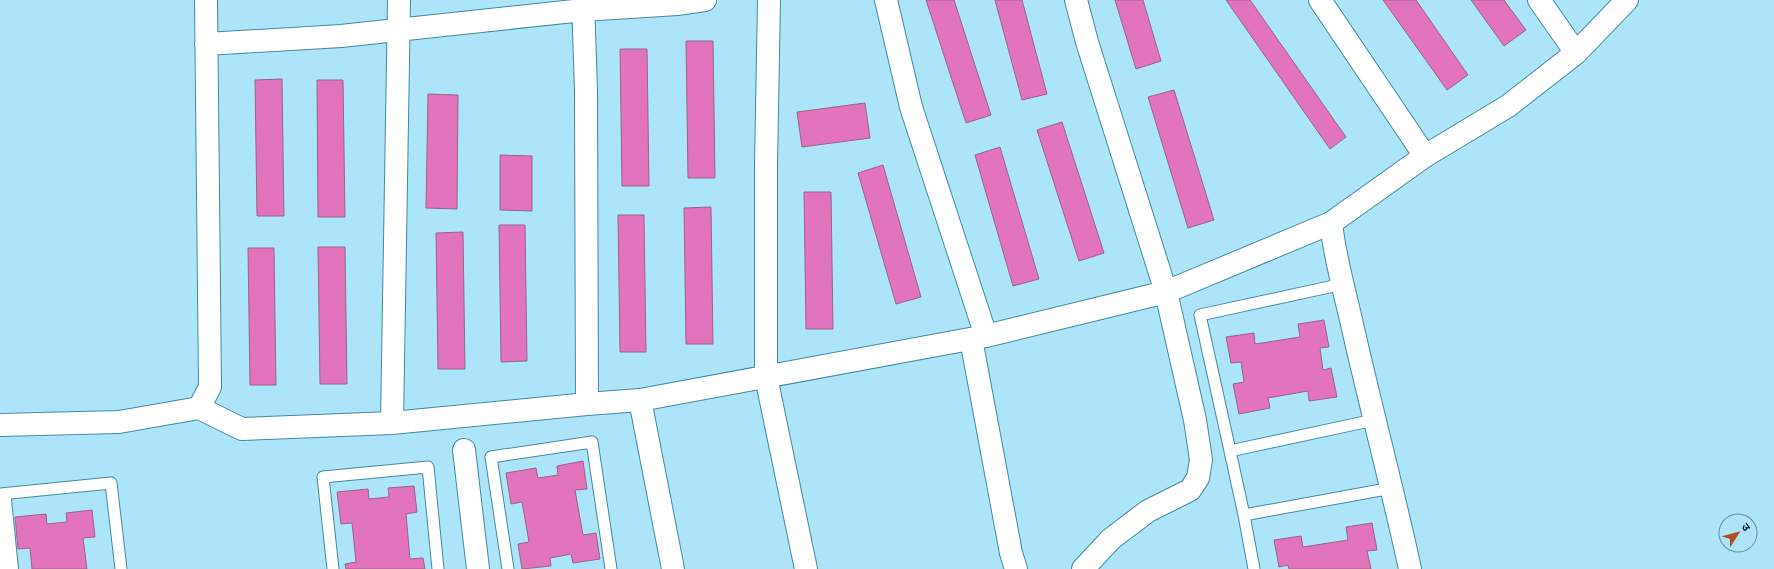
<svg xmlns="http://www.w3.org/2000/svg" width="1774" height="569" font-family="'Golos Text','Noto Sans Devanagari',sans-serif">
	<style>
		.building { fill: #e174bb; stroke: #9a6686 }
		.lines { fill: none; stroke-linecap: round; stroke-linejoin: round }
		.lane-casing { stroke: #428aa1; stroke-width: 13 }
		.street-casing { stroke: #428aa1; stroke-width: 24 }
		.lane { stroke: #fff; stroke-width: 11 }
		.street { stroke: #fff; stroke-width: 22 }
	</style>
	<rect width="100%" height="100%" fill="#ace5f9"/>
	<path class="building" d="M926 0H954L991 115 966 123Z
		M995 0H1022L1047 94 1022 100Z
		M1115 0H1143L1161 61 1136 69Z
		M1226 0H1250L1346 137 1330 149Z
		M1383 0H1416L1468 75 1447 90Z
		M1471 0H1504L1526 30 1504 46Z
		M686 41H713L715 178H688Z
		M620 49H647L649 186H622Z
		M282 79 284 216H257L255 80Z
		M317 80H343L345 217H318Z
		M1174 90 1214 220 1188 228 1148 97Z
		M428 94 458 95 457 209 426 208Z
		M865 103 870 138 802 147 797 112Z
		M1062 122 1104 253 1079 261 1037 130Z
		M1000 147 1039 279 1013 286 975 155Z
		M500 155 532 156V211L500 210Z
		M883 165 921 297 896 304 858 173Z
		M804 192H831L833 329H806Z
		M711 207 713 344H686L684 208Z
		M618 215H644L646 352H620Z
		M499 225H525L527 361 501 362Z
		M463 232 465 369H438L436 233Z
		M318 247H345L347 384H320Z
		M248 248H274L276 385H250Z
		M1324 320 1329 347 1320 348 1323 370 1331 368 1337 397 1309 401 1308 391 1268 398 1270 408 1239 414 1233 384 1244 382 1241 362 1231 363 1226 337 1254 333 1255 344 1300 337 1298 324Z
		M583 461 587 489 575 490 583 535 596 533 600 559 573 563 571 554 550 558 551 566 522 569 518 544 529 542 522 502 511 504 506 473 536 468 538 478 558 475 557 466Z
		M414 486 417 512 406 514 410 559 423 558 425 569H346L345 564 356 562 352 523 341 524 337 492 368 489 369 499 389 497 388 488Z
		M92 510 95 537 83 538 87 569H32L30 548 18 549 15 517 46 514 47 524 67 522 66 513Z
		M1372 523 1377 550 1367 551 1371 569H1289L1288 565 1279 567 1274 540 1301 536 1303 547 1348 540 1346 527Z"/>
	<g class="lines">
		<defs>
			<path id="lane" d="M1343 284 1200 315 1230 451 1374 420
				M1230 451 1244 515
				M0 494 111 483 121 569
				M333 569 323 477 428 467 438 569
				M508 569 491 457 592 442 611 569
				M1254 569 1244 515 1392 488"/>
			<path id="street" d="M399 0 392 423 587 404 640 400 986 336
				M583 0 586 91 587 404
				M769 0 766 164V377L806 569
				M886 0 911 107 986 336 1166 292 1331 223 1425 156 1508 106 1576 53 1627 0
				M1076 0 1087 42 1166 292 1195 420 1201 460 1198 478 1190 490 1148 511 1111 539 1083 569
				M1320 0 1425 156
				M1539 0 1576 53
				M206 44 341 36 583 10 677 4 705 0
				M1331 223C1335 260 1346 296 1354 333 1372 412 1393 490 1410 569
				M971 339 1011 553 1016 569
				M640 400 673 569
				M199 408 242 429 392 423
				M0 425 119 422 199 408 210 387 206 0
				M464 450 478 569
				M0 500 7 569"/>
		</defs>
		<use href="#lane" class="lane-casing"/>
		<use href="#street" class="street-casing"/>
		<use href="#lane" class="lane"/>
		<use href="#street" class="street"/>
	</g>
	<g transform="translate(1738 533) rotate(54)"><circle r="19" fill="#ace5f9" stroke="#6892a1"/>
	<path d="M0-3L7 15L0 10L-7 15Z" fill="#b24d1f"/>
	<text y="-6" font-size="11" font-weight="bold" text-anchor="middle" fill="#01151c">उ</text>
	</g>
</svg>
